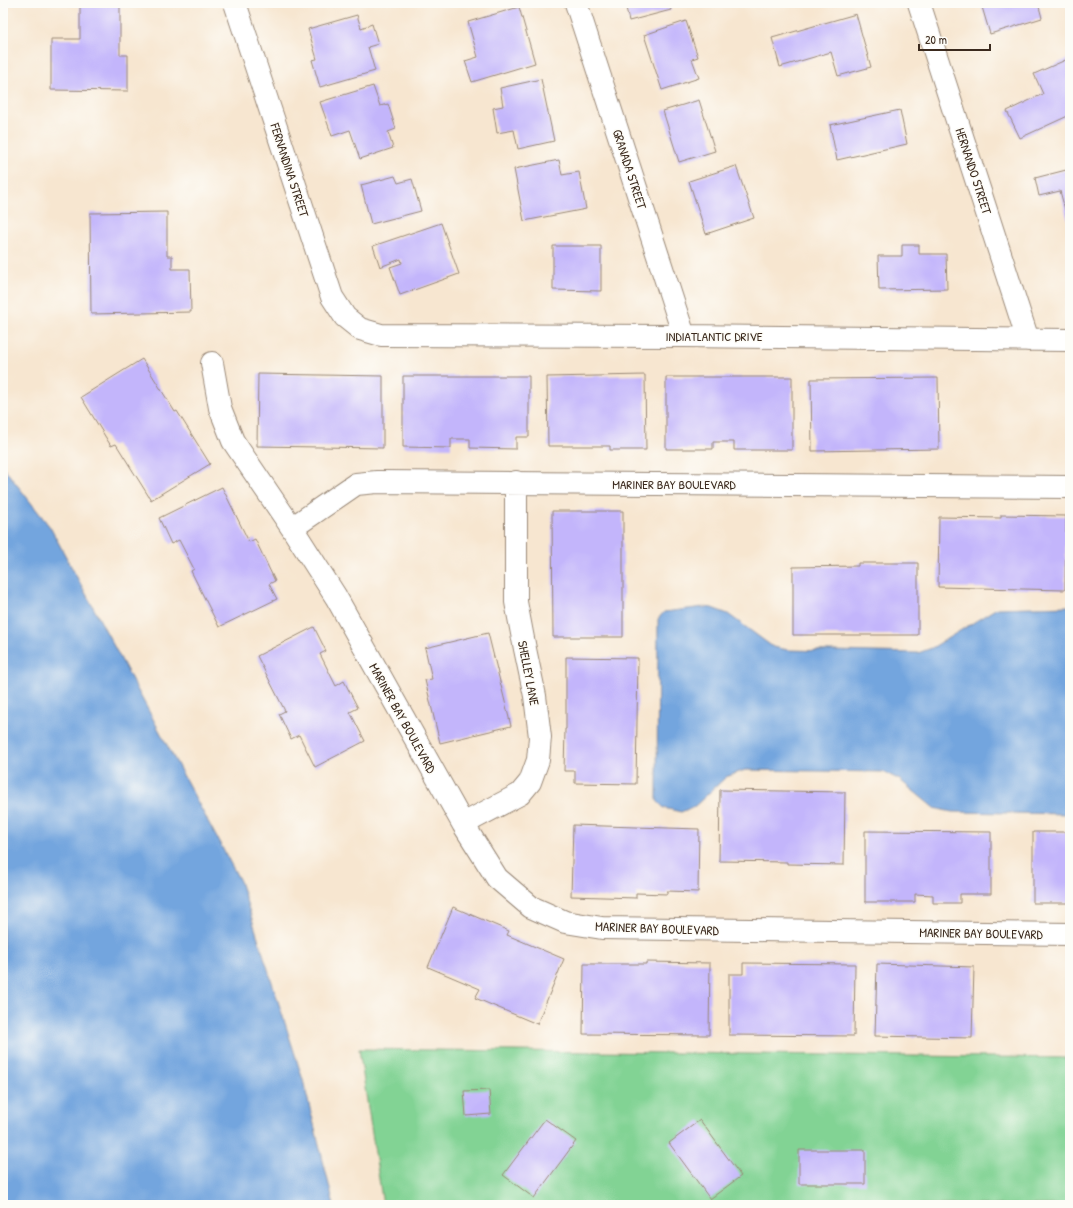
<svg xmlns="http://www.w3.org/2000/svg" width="1073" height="1208" font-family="'Patrick Hand',sans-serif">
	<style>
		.green { fill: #82d394; stroke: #5e7e59 }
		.water { fill: #73a5de; stroke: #57687e }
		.building { fill: #c3b5fb }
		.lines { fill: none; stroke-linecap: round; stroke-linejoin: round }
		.minor-casing { stroke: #987; stroke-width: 24 }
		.minor { stroke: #fff; stroke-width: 22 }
		.labels { text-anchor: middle; stroke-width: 3; stroke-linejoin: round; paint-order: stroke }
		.street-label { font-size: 13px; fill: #3b2a1e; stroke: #fdfcf7 }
	</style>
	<rect width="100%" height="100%" fill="#fdfcf7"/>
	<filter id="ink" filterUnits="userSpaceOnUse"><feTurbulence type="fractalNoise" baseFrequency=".025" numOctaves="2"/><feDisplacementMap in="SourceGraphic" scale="8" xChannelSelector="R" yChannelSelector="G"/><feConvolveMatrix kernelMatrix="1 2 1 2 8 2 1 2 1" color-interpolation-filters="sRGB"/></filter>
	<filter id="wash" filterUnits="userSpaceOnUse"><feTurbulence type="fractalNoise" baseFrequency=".012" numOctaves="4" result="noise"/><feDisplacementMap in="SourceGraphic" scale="16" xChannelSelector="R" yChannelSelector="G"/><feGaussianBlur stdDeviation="0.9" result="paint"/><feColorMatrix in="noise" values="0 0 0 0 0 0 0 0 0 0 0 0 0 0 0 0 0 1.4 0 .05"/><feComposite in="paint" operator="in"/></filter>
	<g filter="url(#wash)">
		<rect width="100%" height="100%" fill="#f7e6d0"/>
		<path class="green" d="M359 1049 1070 1058V1205H383Z"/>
		<path class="water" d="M3 467 50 527 240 881 303 1080 334 1205H3Z
			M1070 606V814L952 812 934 808 900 780 884 772 745 770 726 777 695 806 681 812 664 808 657 801 658 619 664 612 704 607 712 608 728 614 773 647 788 650 918 653 932 648 997 608Z"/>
		<g id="blocks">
			<path class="building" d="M80 3H120V55H128V91L51 90V39H80Z
				M625 3H669L671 10 629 21Z
				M980 3H1038L1042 18 990 34 982 7H981Z
				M519 7 535 63 472 82 465 61 478 57 468 22Z
				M856 14 871 67 838 76 831 52 780 67 772 38Z
				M357 15 361 28 372 24 378 44 368 47 375 71 320 87 312 60 317 59 308 29Z
				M686 21 698 57 692 59 699 78 662 90 644 35Z
				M1070 58V115L1020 138 1007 111 1043 94 1034 74Z
				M541 79 554 141 518 149 514 130 497 133 493 108 503 106 500 88Z
				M373 86 380 106 388 104 396 129 388 132 393 148 360 159 350 130 332 136 320 102Z
				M699 100 715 151 679 162 663 111Z
				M900 110 907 144 837 160 830 125Z
				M559 160 562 175 579 172 586 209 524 221 514 169Z
				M736 166 754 218 706 234 689 181Z
				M1070 169V228L1060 191 1039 196 1035 178Z
				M395 176 398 183 412 179 421 211 371 224 361 185Z
				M167 212V256H172V269H190L191 312 91 314 90 213Z
				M441 223 459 274 400 295 390 267 402 263 401 259 380 267 373 246Z
				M902 245H919V254H946L947 289 879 290 878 256H902Z
				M553 246H601V291L553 290Z
				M142 359 175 412 177 411 210 464 151 500 116 444 111 446 81 397Z
				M258 374 383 376V448L257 446Z
				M645 375 646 450H610V446H548L547 377Z
				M403 376H529V437H516V449L470 448V439H451V448L403 447Z
				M666 377H792V450H734V442H713V449H666Z
				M938 378 939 449 812 451 811 379Z
				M222 487 249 542 255 539 275 581 269 584 277 599 219 627 191 571 194 569 179 540 171 544 159 518Z
				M552 511H623V637H553Z
				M1001 515 1066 516 1065 590 938 587 939 517 1001 518Z
				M858 563H918V635H793V567L858 566Z
				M314 627 326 651 320 654 336 686 344 681 358 708 350 712 365 741 315 767 299 735 291 739 279 714 285 711 257 656Z
				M488 633 511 726 440 743 425 680 432 679 425 648Z
				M566 657 638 658 636 784 575 783V771H564L565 729H566Z
				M720 790 845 792 844 865 787 864V862L719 861Z
				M573 825 699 829 698 892 667 891V894L636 893V898L571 896Z
				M865 831 991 832V894H960V903H933V895L915 894V902H865Z
				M1033 832H1070V903H1033Z
				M453 907 509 931 507 935 564 959 537 1024 475 998 480 989 428 967Z
				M646 962 710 963 709 1035 583 1034 584 964H646Z
				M743 963 855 964 854 1036 729 1035V974H743Z
				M877 964 974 967 972 1038 875 1036Z
				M489 1090 491 1114 466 1116 464 1091Z
				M545 1119 576 1141 534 1198 503 1175Z
				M700 1120 741 1176 710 1199 669 1143Z
				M799 1150H865V1184H799Z"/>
		</g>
	</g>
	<g filter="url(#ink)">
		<use href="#blocks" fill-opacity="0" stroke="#987" stroke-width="1"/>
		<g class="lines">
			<defs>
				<path id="minor" d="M235 3 332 297 345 317 360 329 381 335 684 336 1070 340
					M576 3 684 336
					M919 3 1028 340
					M212 363 220 408 233 441 292 528 336 597 463 824 497 878 531 907 565 922 602 928 1070 934
					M292 528 356 484 377 482 1070 487
					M463 824 520 794 530 782 538 760 540 737 535 696 525 649 516 602V482"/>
			</defs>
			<use href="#minor" class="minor-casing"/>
			<use href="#minor" class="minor"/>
		</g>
	</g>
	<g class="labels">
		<g class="street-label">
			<text transform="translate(630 169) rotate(72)" y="5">GRANADA STREET</text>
			<text transform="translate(290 170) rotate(72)" y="5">FERNANDINA STREET</text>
			<text transform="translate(974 171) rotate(72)" y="5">HERNANDO STREET</text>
			<text x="714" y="341">INDIATLANTIC DRIVE</text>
			<text x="674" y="489">MARINER BAY BOULEVARD</text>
			<text transform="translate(529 673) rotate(79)" y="5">SHELLEY LANE</text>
			<text transform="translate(403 718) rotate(61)" y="5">MARINER BAY BOULEVARD</text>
			<text transform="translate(657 928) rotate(2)" y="5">MARINER BAY BOULEVARD</text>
			<text transform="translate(981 933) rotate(1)" y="5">MARINER BAY BOULEVARD</text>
		</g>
	</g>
	<rect width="1073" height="1208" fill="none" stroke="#fdfcf7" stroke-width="16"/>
	<path d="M919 44v6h71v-6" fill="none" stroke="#3b2a1e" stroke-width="2"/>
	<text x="925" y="44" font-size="12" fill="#3b2a1e" stroke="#fdfcf7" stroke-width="3" paint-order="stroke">20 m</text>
</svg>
